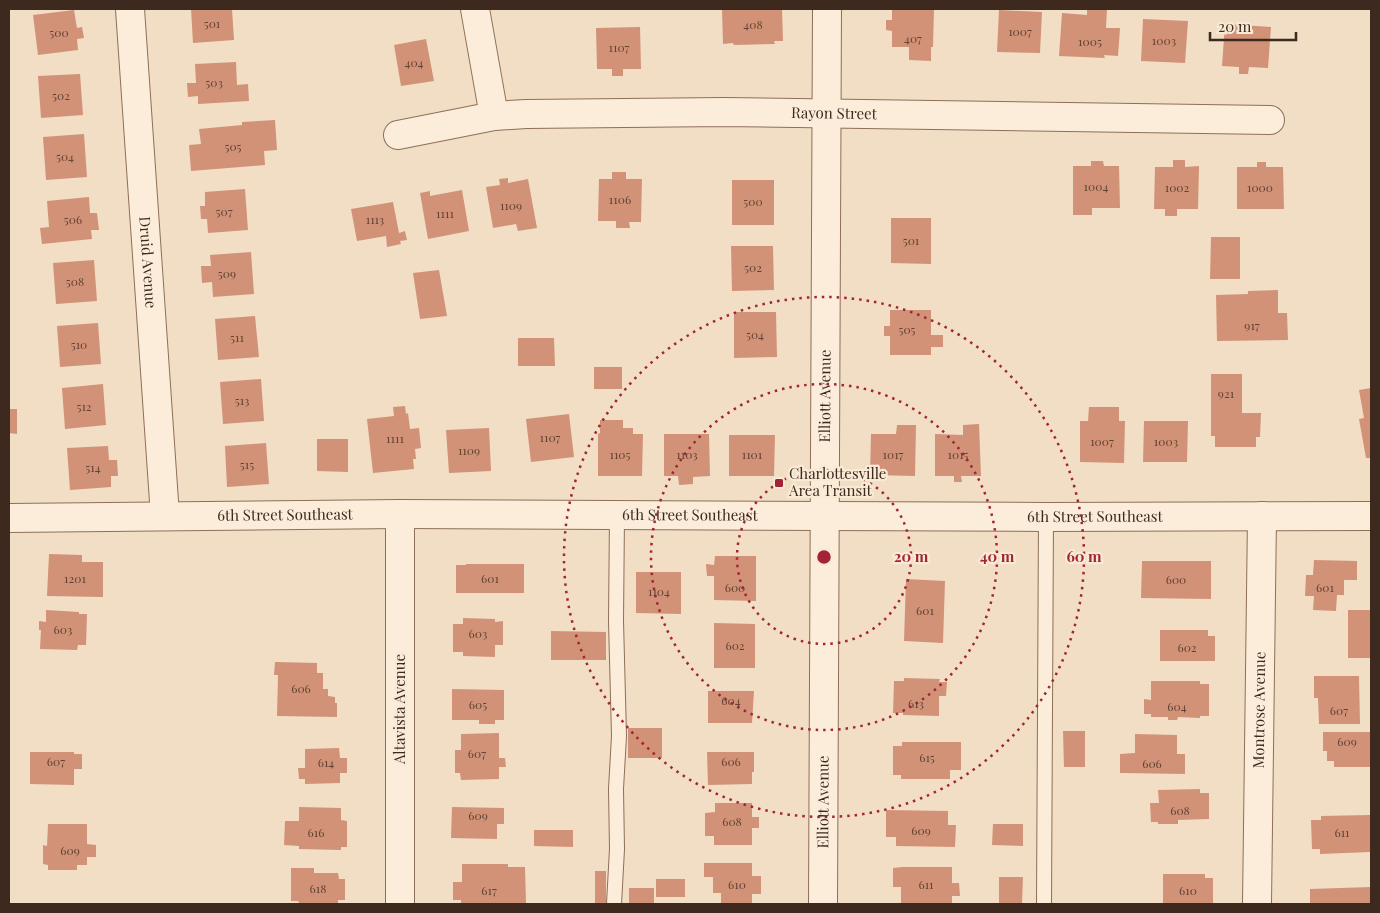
<svg xmlns="http://www.w3.org/2000/svg" width="1380" height="913" font-family="'Playfair Display',serif">
	<style>
		.building { fill: #d29278 }
		.lines { fill: none; stroke-linecap: round; stroke-linejoin: round }
		.service-casing { stroke: #8e6f59; stroke-width: 16 }
		.minor-casing { stroke: #8e6f59; stroke-width: 30 }
		.tertiary-casing { stroke: #8e6f59; stroke-width: 30 }
		.service { stroke: #fbedd9; stroke-width: 14 }
		.minor { stroke: #fbedd9; stroke-width: 28 }
		.tertiary { stroke: #fbedd9; stroke-width: 28 }
		.ring { fill: none; stroke: #a22435; stroke-width: 2.5; stroke-dasharray: 2.5 5 }
		.poi-dot { fill: #a22435; stroke: #f8ead5; stroke-width: 2 }
		.labels { text-anchor: middle; stroke-width: 4.5; stroke-linejoin: round; paint-order: stroke }
		.number-label { font-size: 12px; fill: #624334 }
		.street-label { font-size: 15px; fill: #3d291e; stroke: #f8ead5 }
		.poi-label { font-size: 15px; fill: #3d291e; stroke: #f8ead5; text-anchor: start }
		.centre { fill: #a22435; stroke: #f8ead5; stroke-width: 2.5 }
		.ring-label { font-size: 15px; text-anchor: middle; font-weight: bold; fill: #a22435; stroke: #f8ead5; stroke-width: 4.5; stroke-linejoin: round; paint-order: stroke }
	</style>
	<rect width="100%" height="100%" fill="#f1dec5"/>
	<path class="building" d="M191 9H232L234 40 193 43Z
		M722 9H782L783 41H774L775 44 734 45 733 43 723 44Z
		M892 9H934L933 47H931V61L909 60V47H892V31L886 30V20H892Z
		M1087 9H1107L1106 28H1120L1118 56 1104 55 1105 58 1059 56 1062 13 1087 15Z
		M74 10 77 28 82 27 84 38 77 39 78 50 38 55 33 15Z
		M999 10 1042 12 1040 53 997 52Z
		M1143 19 1188 21 1185 63 1141 61Z
		M1225 24 1271 27 1268 68 1249 67 1248 74H1239V67L1222 66Z
		M640 27 641 69H623V76H612V69H597L596 28Z
		M426 39 434 81 401 86 394 45Z
		M236 62 237 85 248 84 249 101 198 104V96L188 97 187 83H196L195 64Z
		M80 74 83 115 41 118 38 76Z
		M275 120 277 150 264 151 265 165 191 171 189 145 201 144 199 129 242 125V122Z
		M84 134 87 177 46 180 43 137Z
		M1173 160H1185V167L1199 166 1198 209H1177V216H1165V209H1154L1155 167H1173Z
		M1091 161H1103L1104 166H1119L1120 208H1092V215H1073V166H1091Z
		M1257 162H1266V167H1283L1284 209H1237V167H1257Z
		M612 172H626V179H642L641 222H629L630 228H616V221H598L599 179H612Z
		M508 178V183L528 179 537 228 518 231 516 224 493 228 486 187 500 185 499 179Z
		M732 180H774V225H732Z
		M245 189 248 230 208 233 207 219H201L200 206H205V192Z
		M462 190 469 231 428 239 420 193 430 191V196Z
		M89 197 90 213H97L99 230H91L92 239 42 244 40 228 49 227 47 201Z
		M393 202 399 233 405 231 407 240 400 241 401 244 387 247 386 236 357 241 351 209Z
		M891 218H931V264L891 263Z
		M1211 237H1240V279H1210Z
		M731 246H773L774 290 732 291Z
		M251 252 254 294 213 297 212 282 202 283 201 266H211L210 255Z
		M94 260 97 301 56 304 53 263Z
		M439 270 447 316 420 319 413 273Z
		M1278 290V313H1287L1288 340 1217 341 1216 295 1248 294V291Z
		M890 310H931V335H943V347H931V355H890V336H884V326H890Z
		M734 312H776L777 357 734 358Z
		M255 316 259 357 218 360 215 319Z
		M98 323 101 364 60 367 57 326Z
		M518 338H554L555 366H518Z
		M594 367H622V389H594Z
		M1211 374H1242V413H1261L1260 437H1256V447H1215V436H1211Z
		M261 379 264 421 223 424 220 382Z
		M103 384 106 425 65 429 62 388Z
		M1371 388V458H1366L1359 419 1364 418 1359 390Z
		M405 406 406 414 408 413 410 429 419 428 421 448 415 449 416 459H413L414 469 373 473 367 419 394 416 393 407Z
		M1089 407H1119V421H1125L1124 463 1080 462V421H1088Z
		M9 409H17V434L9 433Z
		M569 414 574 457 531 462 526 419Z
		M600 420H623V428H633V434H643L642 476H598V434L600 433Z
		M1144 421H1188L1187 462H1143Z
		M979 424 981 476H961L962 482H954V476H935V434L963 435V425Z
		M897 425H916L915 476 870 475 871 434H896Z
		M489 428 491 471 449 473 446 430Z
		M664 434H709L710 476 693 477V484L679 485 678 476H664Z
		M729 435H775L774 476H729Z
		M317 439H348V472L317 471Z
		M266 443 269 484 227 487 225 446Z
		M108 446 109 460H117L118 476H111V487L70 490 67 448Z
		M49 554 82 555V562H103V597L47 596Z
		M715 556H756V601L714 600V576H707L706 564 714 565Z
		M1314 560 1357 561V580H1344V595H1337L1336 611 1313 610 1314 596H1305L1306 575H1313Z
		M1142 561H1211V599L1141 598Z
		M466 564H524V593H456V565H466Z
		M636 572H681V614L636 613Z
		M906 579 945 581 943 643 904 641Z
		M46 610 79 612V614H87L86 645H78L77 650 40 649 41 630H39V621L46 622Z
		M1348 610H1371V658H1348Z
		M463 618 495 619V622L503 621V645H495V657L463 656V652H453V624H463Z
		M714 623 755 624V668H714Z
		M1160 630H1208V636H1215V661H1160Z
		M551 631 606 632V660H551Z
		M275 662 317 663V673H323V689H328V696L335 697V703H337V717L277 716 278 675H274Z
		M1314 676H1359L1360 724H1319L1318 698H1314Z
		M904 678 940 679 939 682H947L946 696H939V716L903 715V713H893L894 681H904Z
		M1151 681H1200V684H1209V716H1200V718L1178 717 1177 720H1168V717H1151V714H1144V699L1151 700Z
		M452 689 504 690V720H495V724H479V720H452Z
		M708 691H754L752 723H708Z
		M628 728H662V758H628Z
		M1063 731H1085V767H1064Z
		M1323 732H1371V767H1334V761H1327V751H1323Z
		M499 733V758H505L506 767H499V779L461 780 460 773H455V750H461V734Z
		M1135 734 1177 735V754H1185V774L1120 773V754L1135 753Z
		M902 742H961V770H950V779H901V775H893V746H902Z
		M339 748 340 758H347V773H340V783L305 784V779H299L298 768H305V749Z
		M30 752H74V754H82V769H74V785L30 784Z
		M707 752H754V772H752V784L708 785Z
		M1200 789V793H1209V819L1178 820V824H1158V822H1151L1150 803H1159L1158 790Z
		M715 803H752V817H759V828H752V845H714V836H705V813L715 812Z
		M299 807 341 808V820L347 821V847H341V850L299 849V846L284 845 285 821H299Z
		M452 807 504 808V824H497V839L451 838Z
		M886 810 948 811V825H956L955 847 896 846V837H886Z
		M1370 815V819H1371L1370 852 1320 854V849H1312L1311 820H1321V816Z
		M48 824H87V844L96 845V857H87V865H77V870H48V865L43 864V845L47 846Z
		M993 824H1023V846L992 845Z
		M534 830H573V847L534 846Z
		M704 863H752V876H761V894H752V904H721V893H713V877H704Z
		M462 864H508V867H525L526 903 461 904V900H453V882H462Z
		M902 867H952V883H959L960 896H952V904H901V887H893V868Z
		M291 868H314V873H338L339 879H345V900H338V904L299 903 298 901H291Z
		M595 871H606V904H595Z
		M1163 874H1205V878H1213V904H1163Z
		M999 877H1023L1022 903H999Z
		M656 879H685V897H656Z
		M1371 887V904H1310V889Z
		M629 888H654V904H629Z"/>
	<g class="lines">
		<defs>
			<path id="service" d="M614 904 617 849 616 789 619 736 616 621 617 515
				M1044 904 1046 517"/>
			<g id="minor">
				<path id="s1" d="M130 9 165 516"/>
				<path d="M475 9 494 116"/>
				<path id="s2" d="M398 135 494 116 526 114 723 112 1270 120"/>
				<path d="M400 514V904"/>
				<path id="s3" d="M9 518 400 514 1046 517 1371 516"/>
				<path id="s4" d="M1257 904 1262 516"/>
			</g>
			<g id="tertiary">
				<path id="s5" d="M823 904 827 9"/>
			</g>
		</defs>
		<use href="#service" class="service-casing"/>
		<use href="#minor" class="minor-casing"/>
		<use href="#tertiary" class="tertiary-casing"/>
		<use href="#service" class="service"/>
		<use href="#minor" class="minor"/>
		<use href="#tertiary" class="tertiary"/>
	</g>
	<g class="ring">
		<circle cx="824" cy="557" r="87"/>
		<circle cx="824" cy="557" r="173"/>
		<circle cx="824" cy="557" r="260"/>
	</g>
	<rect class="poi-dot" x="774" y="478" width="10" height="10" rx="2.5"/>
	<g class="labels">
		<g class="number-label">
			<text x="212" y="28">501</text>
			<text x="753" y="29">408</text>
			<text x="1020" y="36">1007</text>
			<text x="59" y="37">500</text>
			<text x="913" y="43">407</text>
			<text x="1164" y="45">1003</text>
			<text x="1090" y="46">1005</text>
			<text x="619" y="52">1107</text>
			<text x="414" y="67">404</text>
			<text x="214" y="87">503</text>
			<text x="61" y="100">502</text>
			<text x="233" y="151">505</text>
			<text x="65" y="161">504</text>
			<text x="1096" y="191">1004</text>
			<text x="1177" y="192">1002</text>
			<text x="1260" y="192">1000</text>
			<text x="620" y="204">1106</text>
			<text x="753" y="206">500</text>
			<text x="511" y="210">1109</text>
			<text x="224" y="216">507</text>
			<text x="445" y="218">1111</text>
			<text x="73" y="224">506</text>
			<text x="375" y="224">1113</text>
			<text x="911" y="245">501</text>
			<text x="753" y="272">502</text>
			<text x="227" y="278">509</text>
			<text x="75" y="286">508</text>
			<text x="1252" y="330">917</text>
			<text x="907" y="334">505</text>
			<text x="755" y="339">504</text>
			<text x="237" y="342">511</text>
			<text x="79" y="349">510</text>
			<text x="1226" y="398">921</text>
			<text x="242" y="405">513</text>
			<text x="84" y="411">512</text>
			<text x="550" y="442">1107</text>
			<text x="395" y="443">1111</text>
			<text x="1102" y="446">1007</text>
			<text x="1166" y="446">1003</text>
			<text x="469" y="455">1109</text>
			<text x="620" y="459">1105</text>
			<text x="687" y="459">1103</text>
			<text x="752" y="459">1101</text>
			<text x="893" y="459">1017</text>
			<text x="958" y="459">1015</text>
			<text x="247" y="469">515</text>
			<text x="93" y="472">514</text>
			<text x="75" y="583">1201</text>
			<text x="490" y="583">601</text>
			<text x="1176" y="584">600</text>
			<text x="735" y="592">600</text>
			<text x="1325" y="592">601</text>
			<text x="659" y="596">1104</text>
			<text x="925" y="615">601</text>
			<text x="63" y="634">603</text>
			<text x="478" y="638">603</text>
			<text x="735" y="650">602</text>
			<text x="1187" y="652">602</text>
			<text x="301" y="693">606</text>
			<text x="731" y="705">604</text>
			<text x="916" y="708">613</text>
			<text x="478" y="709">605</text>
			<text x="1177" y="711">604</text>
			<text x="1339" y="715">607</text>
			<text x="1347" y="746">609</text>
			<text x="477" y="758">607</text>
			<text x="927" y="762">615</text>
			<text x="56" y="766">607</text>
			<text x="731" y="766">606</text>
			<text x="326" y="767">614</text>
			<text x="1152" y="768">606</text>
			<text x="1180" y="815">608</text>
			<text x="478" y="820">609</text>
			<text x="732" y="826">608</text>
			<text x="921" y="835">609</text>
			<text x="316" y="837">616</text>
			<text x="1342" y="837">611</text>
			<text x="70" y="855">609</text>
			<text x="737" y="889">610</text>
			<text x="926" y="889">611</text>
			<text x="318" y="893">618</text>
			<text x="489" y="895">617</text>
			<text x="1188" y="895">610</text>
		</g>
		<g class="street-label">
			<text dy="5" stroke="none"><textPath href="#s2" startOffset="438">Rayon Street</textPath></text>
			<text dy="5" stroke="none"><textPath href="#s1" startOffset="254">Druid Avenue</textPath></text>
			<text dy="5" stroke="none"><textPath href="#s5" startOffset="508">Elliott Avenue</textPath></text>
			<text dy="5" stroke="none"><textPath href="#s3" startOffset="276">6th Street Southeast</textPath></text>
			<text dy="5" stroke="none"><textPath href="#s3" startOffset="681">6th Street Southeast</textPath></text>
			<text dy="5" stroke="none"><textPath href="#s3" startOffset="1086">6th Street Southeast</textPath></text>
			<text transform="translate(400 709) rotate(-90)" y="5">Altavista Avenue</text>
			<text dy="5" stroke="none"><textPath href="#s4" startOffset="194">Montrose Avenue</textPath></text>
			<text dy="5" stroke="none"><textPath href="#s5" startOffset="102">Elliott Avenue</textPath></text>
		</g>
		<g class="poi-label">
			<text x="789" y="479">Charlottesville<tspan x="789" dy="17">Area Transit</tspan></text>
		</g>
	</g>
	<circle cx="824" cy="557" r="8" class="centre"/>
	<g class="ring-label">
		<text x="911" y="562">20 m</text>
		<text x="997" y="562">40 m</text>
		<text x="1084" y="562">60 m</text>
	</g>
	<rect width="1380" height="913" fill="none" stroke="#3d291e" stroke-width="20"/>
	<path d="M1210 32v8h86v-8" fill="none" stroke="#3d291e" stroke-width="2.5"/>
	<text x="1218" y="32" font-size="15" fill="#3d291e" stroke="#f8ead5" stroke-width="4" paint-order="stroke">20 m</text>
</svg>
